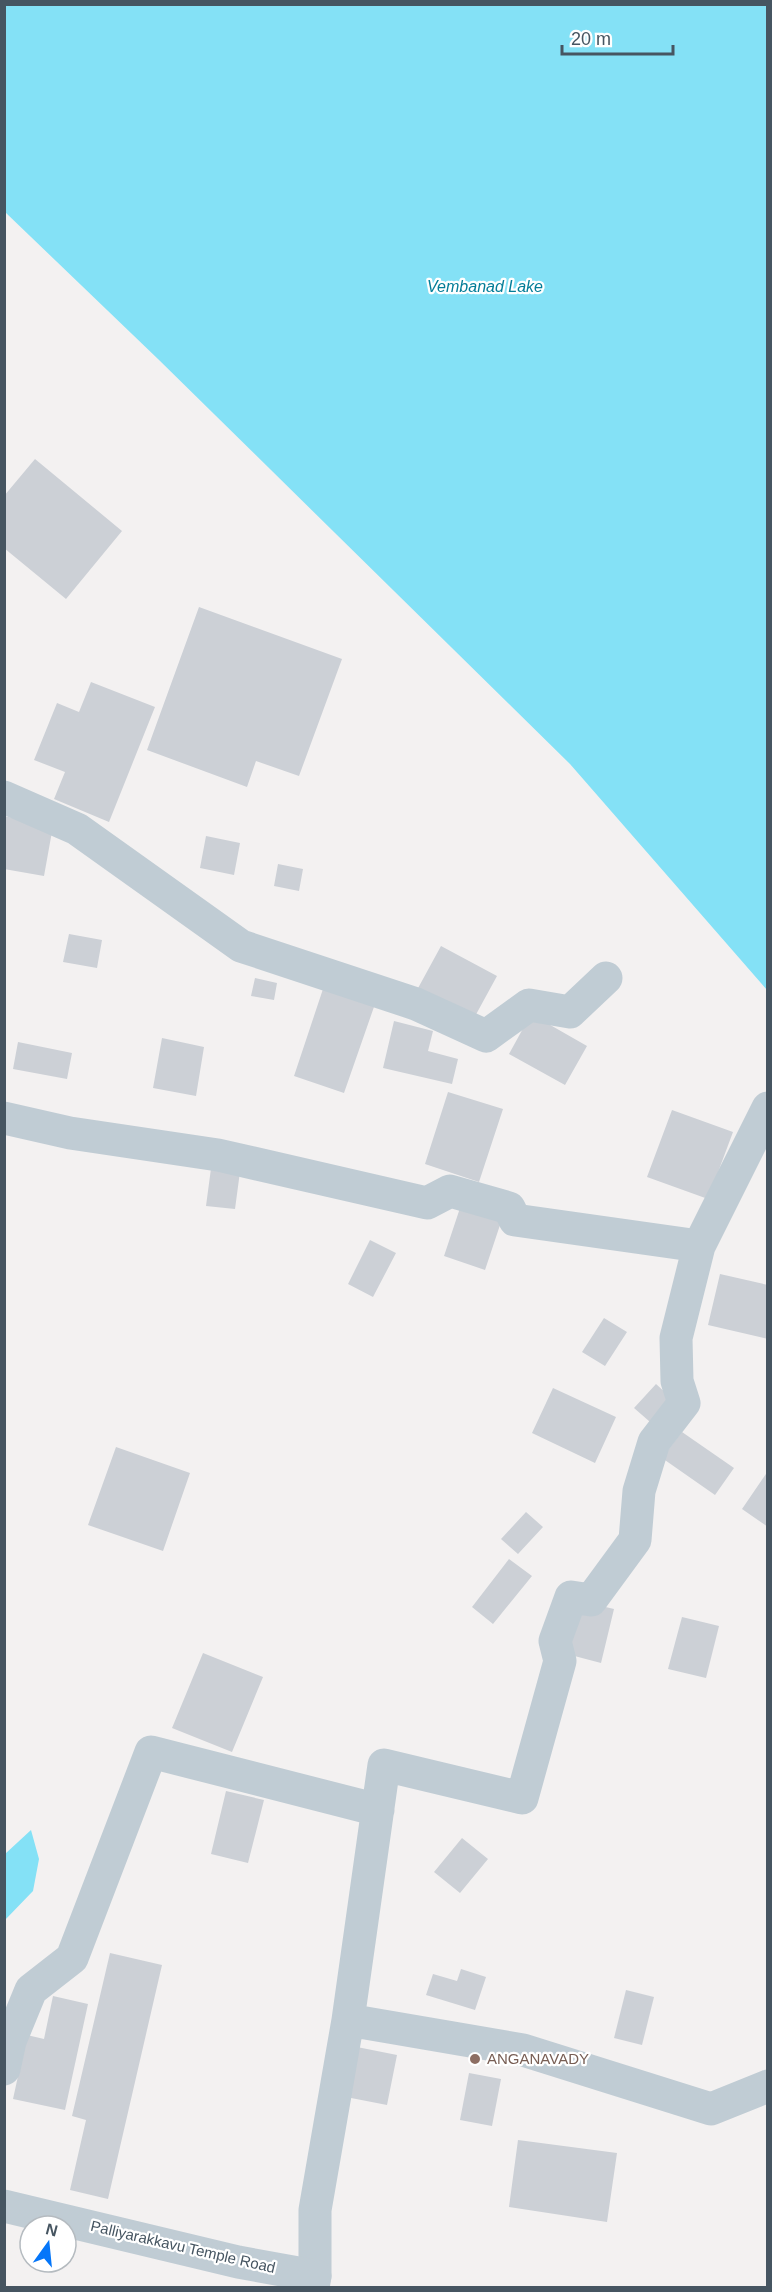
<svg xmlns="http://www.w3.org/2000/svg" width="772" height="2292" font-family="Arial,sans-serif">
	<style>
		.water { fill: #84e1f6 }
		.building { fill: #ccd0d6 }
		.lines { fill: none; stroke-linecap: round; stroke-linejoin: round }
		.minor { stroke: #c0ccd4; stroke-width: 33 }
		.tertiary { stroke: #c0ccd4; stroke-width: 33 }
		.education-dot { fill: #8d6e63; stroke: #fff; stroke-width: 2 }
		.labels { text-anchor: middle; stroke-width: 4.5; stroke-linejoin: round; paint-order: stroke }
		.education-label { font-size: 15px; fill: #785e54; stroke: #fff; text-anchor: start }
		.street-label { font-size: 15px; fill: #465561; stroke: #fff }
		.water-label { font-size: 16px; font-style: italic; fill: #037d98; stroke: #fff }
	</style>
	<rect width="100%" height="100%" fill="#f3f1f1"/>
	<path class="water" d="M4 5H767V990L570 764 158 359 5 212Z
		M31 1830 39 1859 33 1891 5 1920V1854Z"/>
	<path class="building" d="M35 459 122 531 66 599 4 548V496Z
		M199 607 342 659 299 776 256 761 247 787 147 750Z
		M91 682 155 707 109 822 54 799 65 772 34 760 57 703 79 712Z
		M4 816 53 826 44 876 4 869Z
		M206 836 240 843 234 875 200 868Z
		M278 864 303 869 299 891 274 886Z
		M69 934 102 940 97 968 63 962Z
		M441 946 497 976 473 1020 417 990Z
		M255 978 277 983 274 1000 251 996Z
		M324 986 375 1004 344 1093 294 1076Z
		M531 1014 587 1046 565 1085 509 1054Z
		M394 1021 433 1031 428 1051 458 1059 452 1084 383 1068Z
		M162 1038 204 1047 196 1096 153 1088Z
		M18 1042 72 1053 67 1079 13 1069Z
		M448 1092 503 1109 479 1182 425 1164Z
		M672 1110 733 1132 708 1199 647 1177Z
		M212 1161 241 1164 235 1209 206 1206Z
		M463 1199 504 1213 485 1270 444 1256Z
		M370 1240 396 1253 373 1297 348 1284Z
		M720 1274 768 1285V1339L708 1325Z
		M604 1318 627 1332 605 1366 582 1352Z
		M656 1384 679 1405 657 1428 634 1408Z
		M553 1388 616 1417 595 1463 532 1433Z
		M682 1432 734 1468 715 1495 662 1458Z
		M116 1447 190 1473 163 1551 88 1525Z
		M768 1471V1527L742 1509Z
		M526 1512 543 1527 518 1554 501 1539Z
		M509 1559 532 1576 493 1624 472 1607Z
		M576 1600 614 1609 601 1663 563 1653Z
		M682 1617 719 1626 706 1678 668 1669Z
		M203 1653 263 1677 232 1752 172 1728Z
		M226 1791 264 1800 248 1863 211 1854Z
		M462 1838 488 1859 460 1893 434 1872Z
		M110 1953 162 1965 108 2199 70 2190 86 2120 72 2116Z
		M461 1969 486 1977 475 2010 426 1995 433 1974 457 1981Z
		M626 1990 654 1997 642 2045 614 2038Z
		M53 1996 88 2004 65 2110 13 2099 27 2035 44 2039Z
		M357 2047 397 2055 387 2105 346 2097Z
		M469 2073 501 2079 492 2126 460 2120Z
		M518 2140 617 2153 607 2222 509 2207Z"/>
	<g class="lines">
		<path class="minor" d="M4 797 77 829 241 946 416 1004 486 1036 529 1005 570 1012 606 978
			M4 1118 70 1133 218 1155 427 1203 450 1191 509 1208 515 1220 699 1246
			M348 2020 523 2050 711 2109 768 2086
			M4 2069 10 2041 31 1990 72 1958 151 1752 378 1810
			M315 2276V2210L348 2020 384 1765 522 1798 560 1661 555 1641 571 1597 591 1600 635 1540 639 1491 654 1442 684 1403 677 1381 676 1338 699 1246 768 1108"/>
		<path class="tertiary" d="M4 2206 238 2262 315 2276 313 2288"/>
	</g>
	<circle class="education-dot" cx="475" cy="2059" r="6"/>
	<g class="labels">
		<g class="education-label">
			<text x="487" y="2064">ANGANAVADY</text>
		</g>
		<g class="street-label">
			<text transform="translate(183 2247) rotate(13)" y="5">Palliyarakkavu Temple Road</text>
		</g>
		<g class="water-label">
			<text x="485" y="292">Vembanad Lake</text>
		</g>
	</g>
	<rect width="772" height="2292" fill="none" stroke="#465561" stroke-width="12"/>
	<g transform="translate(48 2244) rotate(15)"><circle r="28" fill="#ffffff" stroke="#b5bbc0" stroke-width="1.5"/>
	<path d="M0-4.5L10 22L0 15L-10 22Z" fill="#0576f9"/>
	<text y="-9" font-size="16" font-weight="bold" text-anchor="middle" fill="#465561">N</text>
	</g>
	<path d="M562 45v9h111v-9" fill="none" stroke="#465561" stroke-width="3"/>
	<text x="571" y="45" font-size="18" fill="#465561" stroke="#ffffff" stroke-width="4.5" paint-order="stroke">20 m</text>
</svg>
